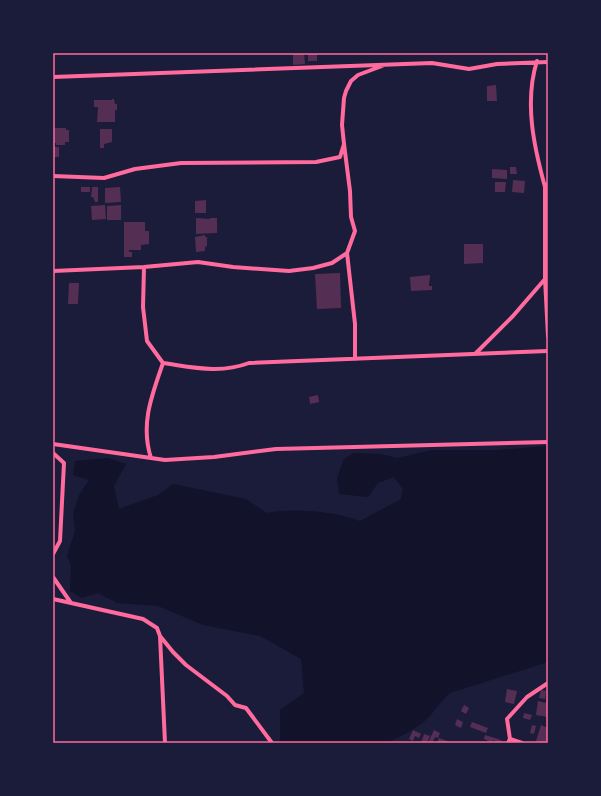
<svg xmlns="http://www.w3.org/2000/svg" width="601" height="796" font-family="Ubuntu,sans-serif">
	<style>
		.water { fill: #12122b }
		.building { fill: #542f53 }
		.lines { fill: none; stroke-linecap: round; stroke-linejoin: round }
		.minor { stroke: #ff6b9d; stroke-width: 4 }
		.neatline { fill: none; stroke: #ff6b9d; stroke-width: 1.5 }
	</style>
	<rect width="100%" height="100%" fill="#1b1b3a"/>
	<path class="water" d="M548 446V662L450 693C441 701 436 709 429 717 418 728 399 738 385 743H280V710L304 693 301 659 260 636 203 625 158 606 117 603 98 593 82 598 70 591 71 565 67 556 75 531 73 513 79 495 89 480 73 475 75 461 108 458 126 464 114 486 119 509 158 495 173 484 246 499 267 513C295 508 332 511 360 521L401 499 403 489 394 477 378 483 368 497 339 494 337 478 344 459 354 453 380 454 397 458 432 450H498Z"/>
	<path class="building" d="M293 53H304L305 64 293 65Z
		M308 53H317V61H308Z
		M496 85 497 101H487V86Z
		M112 99H114L115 104H117V110H115V122H97L98 107H94V100H112Z
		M53 128H66V130H69V142H65V145H56V143H53Z
		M100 129H112V142L104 144V148H100Z
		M53 144 55 147H59V157H53Z
		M510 167H516L517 174H510Z
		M492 169 507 170V179L492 178Z
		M513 180 525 181 524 193 512 192Z
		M495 182H506L505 192H495Z
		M81 187H90V192H81Z
		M92 187H98V202H95L93 197H91Z
		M120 187 121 202 105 203V188Z
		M206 200V213H195V201Z
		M105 205 106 219 92 220 91 206Z
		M121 205V220H107V206Z
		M196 218 210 219V218H217V233L196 234Z
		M124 222H145V231H149V244L141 245V250H129V252H132V257H124Z
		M205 235V237H207V246L205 247V251L196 252 195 237Z
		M464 244H483V263L464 264Z
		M340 273 341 308 317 309 315 274Z
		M430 275 429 286H432V290L411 291 410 277Z
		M69 283H79L78 304H68Z
		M318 395 319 402 310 404 309 397Z
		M507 689 517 691 514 704 505 702Z
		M541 690 546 691 545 699 539 698Z
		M548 695V717L536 715 538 701 546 703Z
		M464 705 469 708 466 714 461 711Z
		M524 713 532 715 530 720 523 718Z
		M457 719 463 722 461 728 455 725Z
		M472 722 488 728 486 733 470 727Z
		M532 725 536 726 534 734 530 733Z
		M541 725 548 728V739L545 743 536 741Z
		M413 730 421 734 419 738 415 736 413 741 409 739Z
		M434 730 440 733 438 738 435 737 432 743H428Z
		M424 734 430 736 427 743H421Z
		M485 735 498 739 507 743H497L493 740V743L484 739Z
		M439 738 453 743H437Z"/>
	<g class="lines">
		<path class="minor" d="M537 61C524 102 534 147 545 187
			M53 77 432 63 469 69 497 64 548 62
			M53 176 104 178 135 169 181 163 316 162 340 157 344 144 342 125 344 98 346 91 351 81 358 75 382 66
			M347 253 355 324V359
			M144 267 143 307 147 341 163 363C192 367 220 374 249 363L548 351
			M53 271 144 267 198 262 233 267 289 271 313 268 332 263 347 253 355 231 351 217 350 191 344 144
			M545 279 548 336
			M475 354 513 316 545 279V187L548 184
			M53 444 165 460 214 457 276 449 548 442
			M53 453 64 463 60 541 53 554
			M151 458C140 424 152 395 163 363
			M53 577 71 603
			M53 599 143 619 157 628 160 636 165 743
			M160 636 173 652 186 665 227 696 235 705 246 708 272 743
			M510 739 522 743
			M508 743 510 739 507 719 527 697 548 683"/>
	</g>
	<rect width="601" height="796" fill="none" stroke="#1b1b3a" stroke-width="108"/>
	<rect x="54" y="54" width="493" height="688" class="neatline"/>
</svg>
